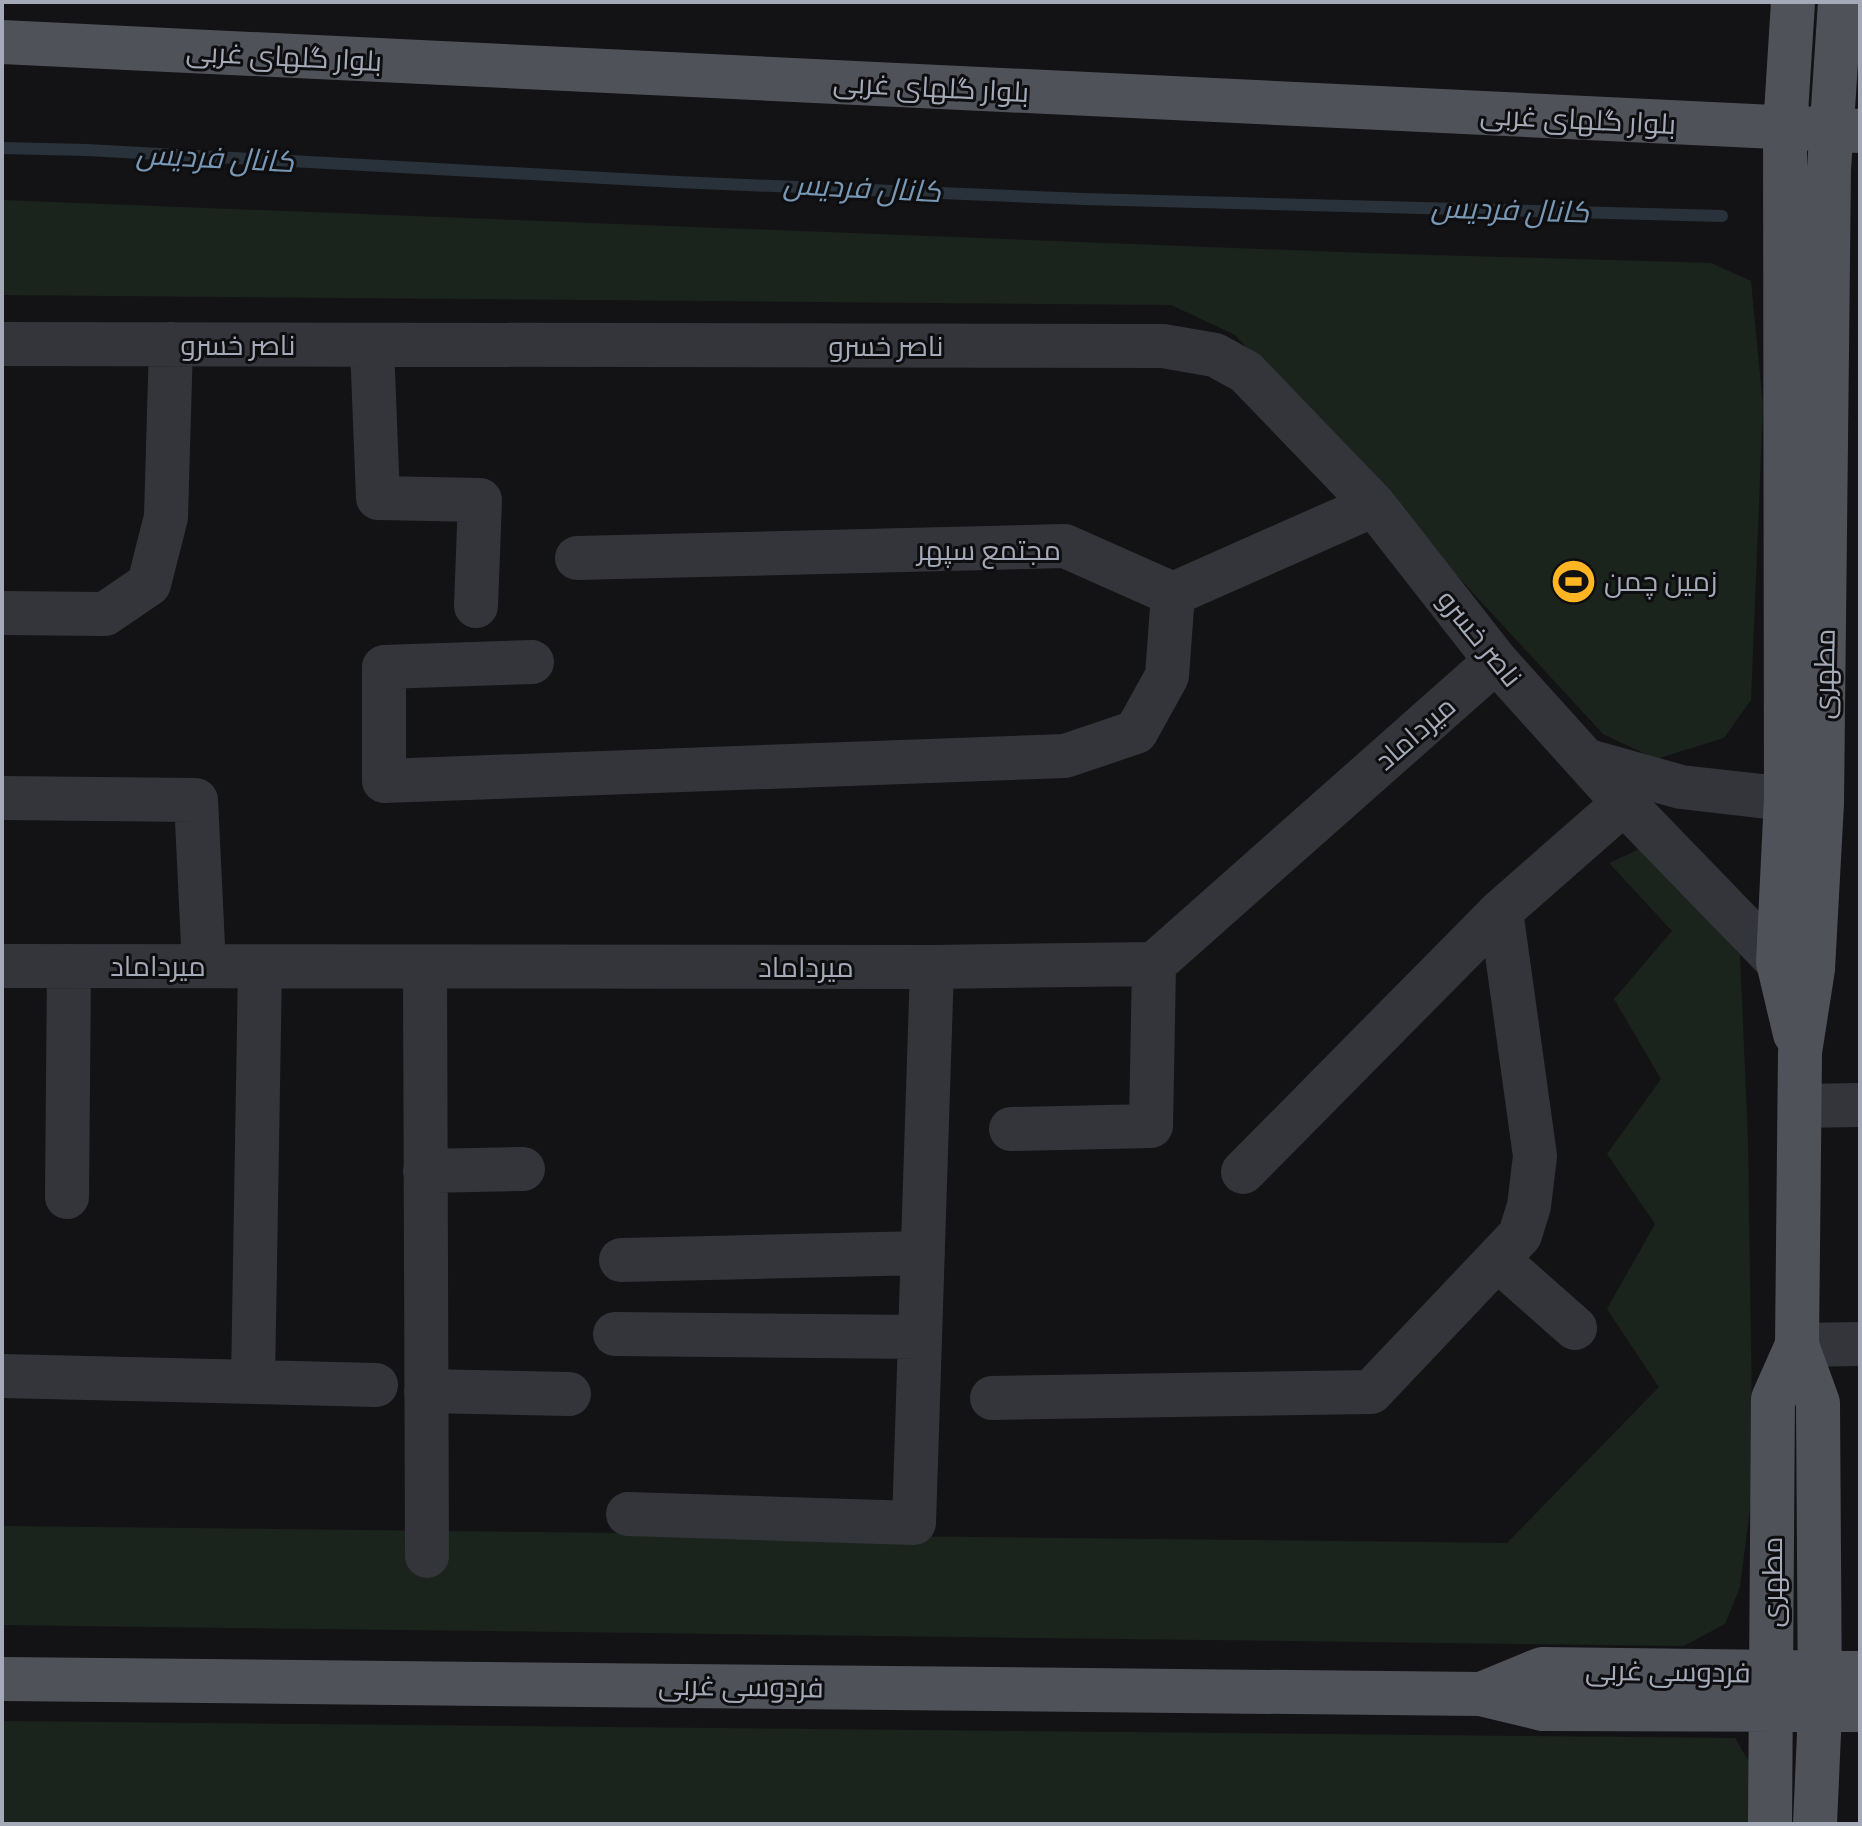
<svg xmlns="http://www.w3.org/2000/svg" width="1862" height="1826" font-family="'Exo 2',Cairo,sans-serif">
	<style>
		.green { fill: #1b241c }
		.lines { fill: none; stroke-linecap: round; stroke-linejoin: round }
		.stream { stroke: #29323a; stroke-width: 12 }
		.minor { stroke: #34353b; stroke-width: 44 }
		.major { stroke: #50525a; stroke-width: 44 }
		.labels { text-anchor: middle; stroke-width: 6; stroke-linejoin: round; paint-order: stroke }
		.street-label { font-size: 28px; fill: #a4aab7; stroke: #0e0e10 }
		.poi-label { font-size: 28px; fill: #a4aab7; stroke: #0e0e10; text-anchor: start }
		.water-label { font-size: 30px; font-style: italic; fill: #7898b5; stroke: #0e0e10 }
	</style>
	<rect width="100%" height="100%" fill="#131315"/>
	<path class="green" d="M2 200 1365 253 1711 263 1751 281 1763 405 1751 700 1724 738 1656 759 1603 734 1235 335 1171 305 2 295Z
		M1642 848 1740 955 1748 1141 1753 1485 1740 1587 1725 1624 1684 1646 2 1625V1526L1507 1543 1659 1387 1607 1309 1655 1224 1607 1154 1661 1079 1614 999 1672 931 1609 863Z
		M2 1721 1735 1738 1758 1777 1757 1824H2Z"/>
	<g class="lines">
		<path class="stream" d="M2 148 87 150 677 182 1084 199 1722 216"/>
		<path class="minor" d="M2 344 1163 346 1215 355 1246 372 1374 505 1496 661 1624 803 1778 962 1806 968
			M372 346 378 498 480 500 476 606
			M577 558 1065 546 1173 594 1374 505
			M2 613 105 614 149 584 166 517 171 344
			M532 662 384 667V781L1065 756 1136 732 1167 676 1173 594
			M1588 761 1681 787 1822 803
			M2 798 196 800 204 966
			M2 966 932 967 1154 964 1496 661
			M425 967 427 1556
			M1800 1106 1860 1105
			M1011 1129 1151 1126 1154 964
			M425 1171 523 1169
			M1243 1172 1501 911 1624 803
			M67 1197 69 966
			M621 1260 923 1253
			M1498 1260 1575 1328
			M615 1334 920 1337
			M1797 1345 1860 1344
			M2 1376 376 1385
			M253 1382 260 967
			M426 1391 569 1394
			M992 1398 1371 1392 1520 1235 1529 1206 1535 1156 1501 911
			M628 1514 914 1523 932 967"/>
		<path class="major" d="M1793 2 1785 129 1786 798 1778 962 1795 1034
			M2 42 1860 131
			M2 1679 1481 1694 1543 1709 1860 1710
			M1481 1694 1542 1669 1860 1673
			M1770 1824 1773 1399 1797 1345
			M1815 1824 1820 1711 1818 1403 1797 1345 1800 1052 1813 969 1822 803 1829 169 1840 2"/>
	</g>
	<defs>
		<symbol id="stadium-disc" viewBox="-11 -11 22 22"><circle r="9.5" fill="#ffb622" stroke="#0e0e10"/><path d="M0-5a6.5 5 0 1 0 0 10a6.5 5 0 1 0 0-10ZM-3.5-1.8h7v3.6h-7Z" fill="#111"/></symbol>
	</defs>
	<g fill-rule="evenodd">
		<use href="#stadium-disc" x="1548" y="556" width="51" height="51"/>
	</g>
	<g class="labels">
		<g class="street-label">
			<text transform="translate(284 56) rotate(3)" y="10">بلوار گلهای غربی</text>
			<text transform="translate(931 87) rotate(3)" y="10">بلوار گلهای غربی</text>
			<text transform="translate(1578 119) rotate(3)" y="10">بلوار گلهای غربی</text>
			<text x="238" y="355">ناصر خسرو</text>
			<text x="886" y="356">ناصر خسرو</text>
			<text x="989" y="560">مجتمع سپهر</text>
			<text transform="translate(1480 638) rotate(51)" y="10">ناصر خسرو</text>
			<text transform="translate(1824 674) rotate(-89)" y="10">مطهری</text>
			<text transform="translate(1415 733) rotate(-41)" y="10">میرداماد</text>
			<text x="158" y="976">میرداماد</text>
			<text x="806" y="977">میرداماد</text>
			<text transform="translate(1772 1582) rotate(-90)" y="10">مطهری</text>
			<text transform="translate(1668 1671) rotate(1)" y="10">فردوسی غربی</text>
			<text transform="translate(741 1686) rotate(1)" y="10">فردوسی غربی</text>
		</g>
		<g class="poi-label">
			<text x="1604" y="591">زمین چمن</text>
		</g>
		<g class="water-label">
			<text transform="translate(215 158) rotate(3)" y="10">کانال فردیس</text>
			<text transform="translate(862 188) rotate(3)" y="10">کانال فردیس</text>
			<text transform="translate(1510 210) rotate(2)" y="10">کانال فردیس</text>
		</g>
	</g>
	<rect width="1862" height="1826" fill="none" stroke="#a4aab7" stroke-width="8"/>
</svg>
